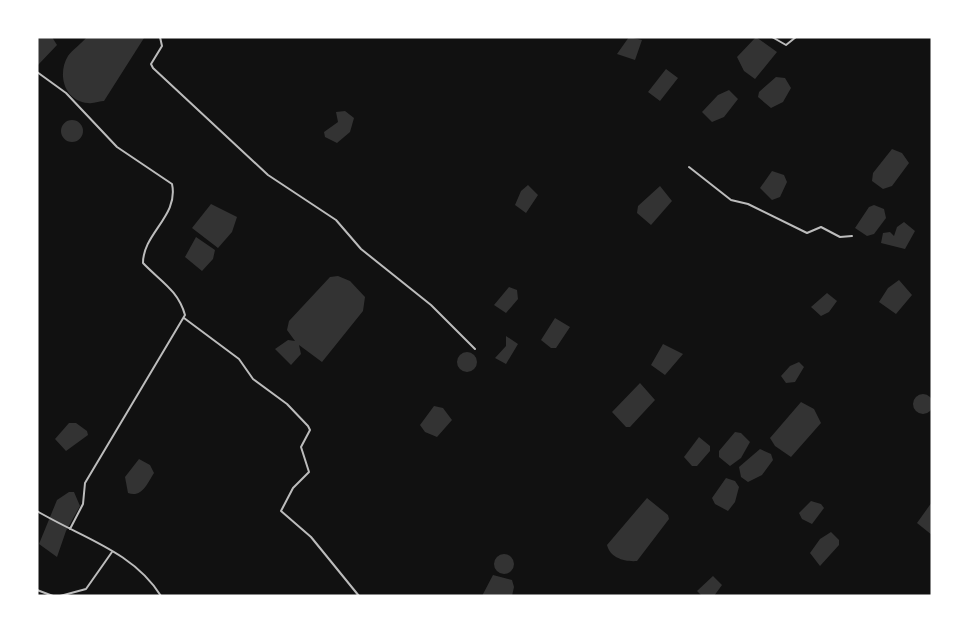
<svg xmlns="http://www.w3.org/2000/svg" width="969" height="633" font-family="Spectral,serif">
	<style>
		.water { fill: #333 }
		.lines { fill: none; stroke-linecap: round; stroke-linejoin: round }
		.minor { stroke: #bcbcbc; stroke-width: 2 }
	</style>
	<rect width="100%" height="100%" fill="#111"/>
	<path class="water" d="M37 37H52L57 45 38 65Z
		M87 37 144 38 104 101C100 101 93 104 88 103 64 101 57 74 68 56 72 50 81 44 87 37Z
		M629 37 642 40 635 60 617 54Z
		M756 37 777 52 755 79 744 71 737 57Z
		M666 69 678 78 660 101 648 92Z
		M776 77 785 78 791 88 783 102 771 108 758 97 759 92Z
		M729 90 738 99 724 117 712 122 702 112 718 95Z
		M345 111 354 118 350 132 337 143 325 137 324 132 338 122 336 112Z
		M61 131a11 11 0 1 1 22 0a11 11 0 1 1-22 0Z
		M892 149 902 153 909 163 892 186 883 189 872 181 873 173Z
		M772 171 784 175 787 182 780 197 772 200 760 188Z
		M528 185 538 195 526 213 515 205 521 191Z
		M660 186 672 201 651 225 637 213 638 206Z
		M211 204 237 217 232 232 218 248 192 228Z
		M874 205 884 209 886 218 874 234 867 236 855 228 869 207Z
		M904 222 915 231 905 249 881 243 883 233 890 232 894 236 897 227Z
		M196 237 215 250 213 259 202 271 185 257Z
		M338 276 350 281 365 297 363 311 322 362 299 345 301 354 291 365 275 349 288 340 295 341 287 330 289 321 330 277Z
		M899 280 912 295 896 314 879 302 888 288Z
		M509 287 517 290 518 299 506 313 494 305Z
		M827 293 837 301 829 312 821 316 811 307Z
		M555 318 570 327 556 348H551L541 340Z
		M506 336 518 344 506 364 495 358 506 346Z
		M663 344 683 354 665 375 651 365Z
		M457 362a10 10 0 1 1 20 0a10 10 0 1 1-20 0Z
		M799 362 804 367 795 382 786 383 781 376 790 366Z
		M640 383 655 400 630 427H626L612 412Z
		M913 404a10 10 0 1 1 20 0a10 10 0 1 1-20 0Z
		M801 402 814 409 821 423 791 457 775 446 770 438Z
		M434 406 443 408 452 420 437 437 425 432 420 425Z
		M69 423H76L87 431 88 435 66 451 55 439Z
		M735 432 741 433 750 442 741 458 730 466 719 457V451Z
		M699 437 710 446V451L697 466H692L684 457Z
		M760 449 771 454 773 460 762 475 748 482 741 477 739 467Z
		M139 459 150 465 154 473C147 484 142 498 128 493L125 477Z
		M726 478 735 481 739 487 735 502 728 511 715 504 712 498Z
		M69 492H74L80 506 66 531 57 557 39 544 57 500Z
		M647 498 668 515 669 519 637 561C625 562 610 558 607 545Z
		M811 501 821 504 824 508 812 524 802 519 799 513Z
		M932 502V535L917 523Z
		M831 532 839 540V545L820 566 810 553 820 539Z
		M494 564a10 10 0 1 1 20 0a10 10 0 1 1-20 0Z
		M493 575 512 580 514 587 512 596H482Z
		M713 576 722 585 714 596H702L697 591Z"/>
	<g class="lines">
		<path class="minor" d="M160 37 162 46 151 64 153 68 268 175 336 220 361 249 431 305 475 349
			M772 37 786 45 796 37
			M37 72 66 93 117 147 172 184C179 216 143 233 143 263 160 281 178 290 185 315L85 483 83 504 70 529
			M689 167 731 200 748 204 807 233 821 227 840 237 852 236
			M184 318 239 359 253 379 287 404 308 426 310 430 301 447 309 472 293 488 281 511 311 537 359 596
			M37 511C80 537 133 551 161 596
			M37 590 53 596
			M60 596 86 589 112 552"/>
	</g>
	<rect width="969" height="633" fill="none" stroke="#ffffff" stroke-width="77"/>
</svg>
